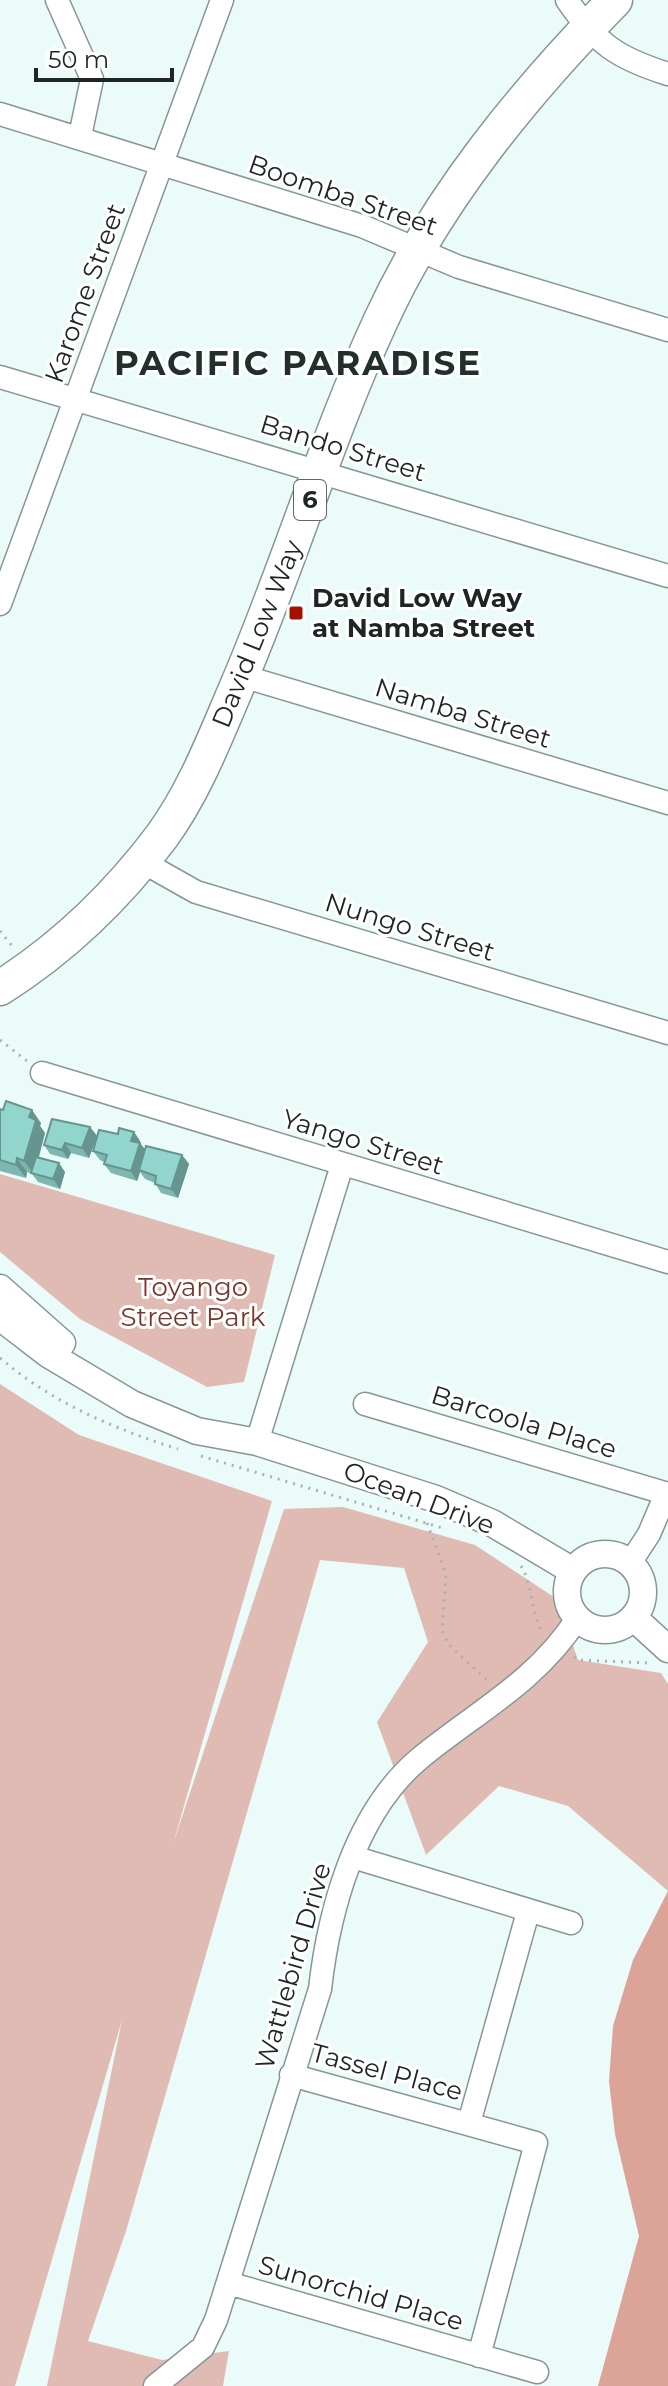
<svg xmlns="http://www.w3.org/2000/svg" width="668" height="2386" font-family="Montserrat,sans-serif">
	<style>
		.green { fill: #dfbbb4 }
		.water { fill: #dca499 }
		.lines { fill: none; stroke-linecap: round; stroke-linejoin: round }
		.minor-casing { stroke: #879694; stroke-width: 25 }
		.tertiary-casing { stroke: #879694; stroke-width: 29 }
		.primary-casing { stroke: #879694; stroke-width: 37 }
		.path { stroke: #a6b2b1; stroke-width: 3; stroke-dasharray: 2 6; stroke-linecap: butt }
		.minor { stroke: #fff; stroke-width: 22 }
		.tertiary { stroke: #fff; stroke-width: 26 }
		.primary { stroke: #fff; stroke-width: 34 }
		.wall { fill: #7eb7b0 }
		.shaded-wall { fill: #669590 }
		.building { fill: #92d5cd; stroke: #669590; stroke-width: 2 }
		.poi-dot { fill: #a41100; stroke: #fff; stroke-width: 3 }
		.labels { text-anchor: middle; stroke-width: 6; stroke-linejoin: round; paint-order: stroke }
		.shield { fill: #fff; stroke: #626666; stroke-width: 2 }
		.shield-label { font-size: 24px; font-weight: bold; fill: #1f2424 }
		.street-label { font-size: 26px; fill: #1f2424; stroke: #fff }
		.poi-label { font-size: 26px; font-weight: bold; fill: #1f2424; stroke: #fff; text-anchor: start }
		.park-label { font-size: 26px; fill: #7a362a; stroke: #fff }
		.district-label { font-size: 34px; font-weight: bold; letter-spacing: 2px; fill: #222f2d; stroke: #fff }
	</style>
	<rect width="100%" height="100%" fill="#ebfbf9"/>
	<path class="green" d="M0 1174 275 1255 244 1382 207 1387 80 1319 0 1252Z
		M0 1384 79 1435 272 1501 173 1844 284 1509 343 1507 475 1545 557 1599 578 1660 661 1673 668 1684V1891L568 1806 499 1786 426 1855 377 1722 428 1642 404 1568 320 1560 126 2231 88 2341 162 2360 229 2351 223 2386H47L122 2020 15 2386H0Z"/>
	<path class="water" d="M668 1891V2386H598L639 2236 615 2134 609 2081 613 2026 633 1960Z"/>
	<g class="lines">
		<defs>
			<path id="minor" d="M57 0 92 79 80 136
				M567 0C597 44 617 58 668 74
				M0 114 362 226 459 267 668 330
				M0 377 668 576
				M0 604 222 0
				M242 676 668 803
				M141 861 196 892 668 1033
				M42 1073 668 1262
				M365 1404 668 1494
				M257 1442 342 1165
				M630 1563 649 1534 666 1494
				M353 1857 571 1923
				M291 2075 536 2143 479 2356
				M469 2123 528 1912
				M228 2283 537 2372
				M155 2386 203 2347 216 2320 320 1989C329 1910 355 1813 419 1759 476 1712 535 1683 577 1619"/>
			<path id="tertiary" d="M0 1288 62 1343
				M0 1317 48 1354 132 1404 197 1431 257 1442 436 1499 492 1523 573 1571
				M567 1592a38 38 0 1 1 76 0a38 38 0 1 1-76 0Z
				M634 1618 668 1649"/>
			<path id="primary" d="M0 988C63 948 117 896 162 836 194 792 214 740 235 691 288 569 325 441 381 320 436 200 523 94 615 0"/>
		</defs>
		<use href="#minor" class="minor-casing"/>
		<use href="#tertiary" class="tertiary-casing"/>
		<use href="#primary" class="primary-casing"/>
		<path class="path" d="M0 931 13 947
			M0 1040 27 1061
			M0 1358C53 1403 112 1428 178 1449
			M201 1456 446 1529
			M427 1523 446 1574 442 1630 448 1644 488 1681
			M521 1566C534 1587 530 1613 543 1633
			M574 1657 578 1660 649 1663"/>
		<use href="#minor" class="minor"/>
		<use href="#tertiary" class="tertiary"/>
		<use href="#primary" class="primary"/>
	</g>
	<path class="wall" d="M0 1109 41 1123 40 1126 45 1133 39 1157 65 1172 60 1189 38 1182 32 1174 27 1172 26 1178 0 1171Z
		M90 1127 97 1136 89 1158 71 1153 68 1159 50 1154 44 1145Z
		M134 1132 140 1141V1143L145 1149 182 1155 189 1164 178 1198 161 1193 155 1183 145 1179 140 1172 137 1181 111 1173 104 1164V1162L100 1160 93 1151 118 1134Z"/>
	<path class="shaded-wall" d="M32 1110 41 1123 40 1126 45 1133 34 1174 24 1161 29 1117Z
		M90 1127 97 1136 89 1158 82 1148Z
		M134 1132 140 1141 137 1150 131 1141Z
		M65 1143 71 1153 68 1159 62 1150Z
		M140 1143 147 1153 139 1170 140 1172 137 1181 131 1171Z
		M182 1155 189 1164 178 1198 171 1189Z
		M17 1158 27 1172 26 1178 16 1165Z
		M59 1163 65 1172 60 1189 53 1179Z"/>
	<path class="building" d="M6 1101 32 1110 29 1117 36 1120 24 1161 17 1158 16 1165 0 1160V1109L3 1110Z
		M52 1119 90 1127 82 1148 65 1143 62 1150 44 1145Z
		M119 1128 134 1132 131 1141 140 1143 131 1171 104 1164 107 1155 93 1151 99 1130 118 1134Z
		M146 1146 182 1155 171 1189 155 1184 156 1176 139 1170Z
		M36 1157 59 1163 53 1179 31 1173Z"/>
	<rect class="poi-dot" x="288" y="605" width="16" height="16" rx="4"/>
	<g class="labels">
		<rect class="shield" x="294" y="480" width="32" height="40" rx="6"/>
		<g class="shield-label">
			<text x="310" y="508">6</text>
		</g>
		<g class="street-label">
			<text transform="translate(343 195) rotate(19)" y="9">Boomba Street</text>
			<text transform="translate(85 293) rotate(-70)" y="9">Karome Street</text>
			<text transform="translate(343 448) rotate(17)" y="9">Bando Street</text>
			<text transform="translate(257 634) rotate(-68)" y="9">David Low Way</text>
			<text transform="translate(463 713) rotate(17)" y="9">Namba Street</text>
			<text transform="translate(410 927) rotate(17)" y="9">Nungo Street</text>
			<text transform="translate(363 1142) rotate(17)" y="9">Yango Street</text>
			<text transform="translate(524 1422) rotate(17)" y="9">Barcoola Place</text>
			<text transform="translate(419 1498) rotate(21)" y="9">Ocean Drive</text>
			<text transform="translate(293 1966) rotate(-74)" y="9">Wattlebird Drive</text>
			<text transform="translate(387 2072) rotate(15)" y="9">Tassel Place</text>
			<text transform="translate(361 2293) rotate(16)" y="9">Sunorchid Place</text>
		</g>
		<g class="poi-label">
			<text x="312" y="607">David Low Way<tspan x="312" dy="30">at Namba Street</tspan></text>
		</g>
		<g class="park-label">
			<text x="193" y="1296">Toyango<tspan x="193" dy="30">Street Park</tspan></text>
		</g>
		<g class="district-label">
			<text x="298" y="375">PACIFIC PARADISE</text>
		</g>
	</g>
	<path d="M36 68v12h136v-12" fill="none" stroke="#1f2424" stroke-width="4"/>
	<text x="48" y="68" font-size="24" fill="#1f2424" stroke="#ffffff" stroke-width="6" paint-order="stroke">50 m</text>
</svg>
